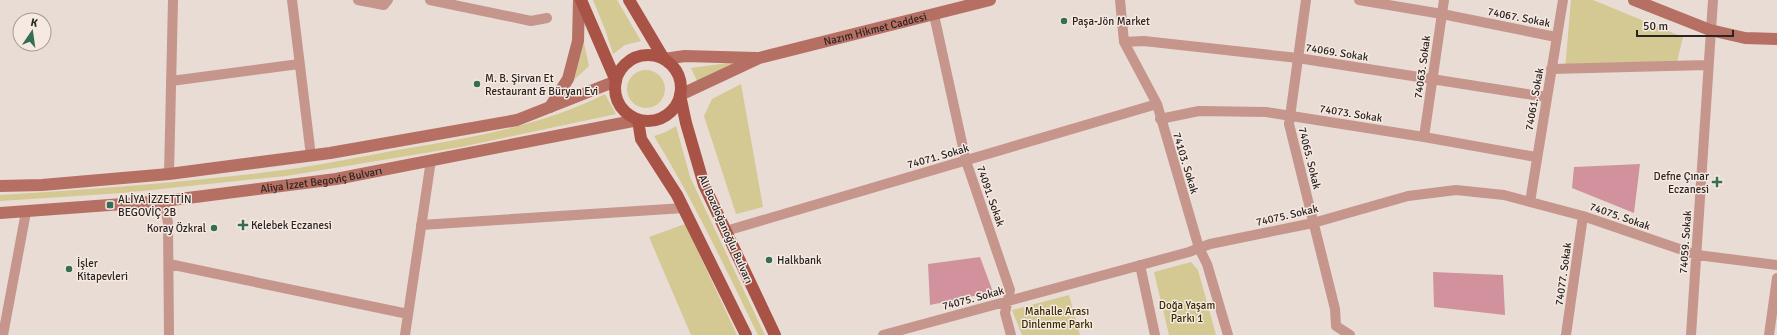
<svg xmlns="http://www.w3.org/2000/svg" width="1777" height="335" font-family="Signika,sans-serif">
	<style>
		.green { fill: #d4c893 }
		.water { fill: #d1929d }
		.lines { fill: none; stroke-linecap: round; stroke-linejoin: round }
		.minor { stroke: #c6958c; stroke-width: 10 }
		.secondary { stroke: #b66f63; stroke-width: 12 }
		.primary { stroke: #a95346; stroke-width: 12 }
		.poi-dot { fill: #356e55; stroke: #f6e9e2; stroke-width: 1.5 }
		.labels { text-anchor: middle; stroke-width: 3; stroke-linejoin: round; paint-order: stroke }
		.street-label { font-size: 11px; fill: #2a2523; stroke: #f6e9e2 }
		.poi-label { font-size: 11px; fill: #2a2523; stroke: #f6e9e2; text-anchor: start }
		.park-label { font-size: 11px; fill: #382e00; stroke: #f6e9e2 }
	</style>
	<rect width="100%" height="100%" fill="#e8dcd5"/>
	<path class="green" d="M593 0H617L641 41 625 45 613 54 606 32Z
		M1571 0H1593L1683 37 1676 66 1565 69Z
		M584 43 589 66 574 80Z
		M743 61 697 81 691 68Z
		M627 89a19 19 0 1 1 38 0a19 19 0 1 1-38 0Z
		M741 84 763 207 736 214 704 116 712 99Z
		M605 94 616 114 461 147 286 176 122 193 0 201V195C95 189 190 182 284 170 322 165 359 157 397 150 469 138 539 127 605 94Z
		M676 126 690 177 765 335H758C725 267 693 200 654 136L666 132Z
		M685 224 737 335H691L649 237Z
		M1191 262 1198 270 1216 335H1169L1154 272Z
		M1069 295 1080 335H1022L1012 310Z"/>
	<path class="water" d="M1640 164 1634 213 1572 188 1574 167Z
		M980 257 993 292 930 305 928 264Z
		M1433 272 1503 275 1505 315 1434 307Z"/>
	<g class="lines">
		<path class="minor" d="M292 0 311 156
			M358 0 384 5 388 0
			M430 0 531 21 547 18
			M1120 0 1124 42 1157 104 1199 248 1207 264 1228 335
			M1306 0 1289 124 1335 309 1336 326
			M1359 0 1442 14 1556 37
			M934 15 966 161 1010 290 1005 313 1011 335
			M1124 42 1144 41 1298 58 1546 97
			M1551 69 1707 65
			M171 81 299 64
			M1160 119 1199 111 1266 112 1424 137 1536 157
			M1424 137 1444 0
			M169 174 173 0
			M164 201 168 223 169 335
			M1530 202 1563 0
			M421 225 684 208
			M726 231 1157 104
			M169 264 408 314
			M1140 265 1155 335
			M1336 326 1350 335
			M3 335 26 212
			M405 335 431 160
			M883 335 1189 252 1210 244 1313 223 1408 196 1456 190 1504 195 1583 216 1697 255 1777 265
			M1566 335 1583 216
			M1691 335 1713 0
			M1769 335 1777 278"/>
		<g class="secondary">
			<path d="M1634 0 1710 30 1745 38 1777 39"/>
			<path d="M664 59 685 56 756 58"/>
			<path id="s1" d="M680 95 759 58 990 0"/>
			<path d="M550 107 568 79 578 41 579 0"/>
			<path d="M0 186 42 185 169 174 330 153 517 120 616 81"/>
			<path id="s2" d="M0 213 164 201 336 179 638 120"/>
		</g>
		<path class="primary" d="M581 0 616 81
			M629 0 664 59
			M615 88a33 33 0 1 1 66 0a33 33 0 1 1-66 0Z
			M680 95 686 123 704 185 775 335
			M638 120 641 139 677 195 746 335"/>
	</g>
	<g class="poi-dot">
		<circle cx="1064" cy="21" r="4"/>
		<circle cx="477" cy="84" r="4"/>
		<path d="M1715 176h4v4h4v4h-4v4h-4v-4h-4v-4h4z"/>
		<rect x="106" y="201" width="8" height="8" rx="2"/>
		<path d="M241 219h4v4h4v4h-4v4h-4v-4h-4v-4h4z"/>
		<circle cx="214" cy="228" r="4"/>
		<circle cx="769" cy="260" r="4"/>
		<circle cx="69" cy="269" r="4"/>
	</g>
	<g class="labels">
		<g class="street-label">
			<text transform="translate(1519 17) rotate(11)" y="4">74067. Sokak</text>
			<text dy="4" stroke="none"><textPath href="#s1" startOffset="207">Nazım Hikmet Caddesi</textPath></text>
			<text transform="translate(1337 52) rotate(9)" y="4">74069. Sokak</text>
			<text transform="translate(1422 67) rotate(-82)" y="4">74063. Sokak</text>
			<text transform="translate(1534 99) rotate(-80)" y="4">74061. Sokak</text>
			<text transform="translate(1351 113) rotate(9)" y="4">74073. Sokak</text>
			<text transform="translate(938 156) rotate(-16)" y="4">74071. Sokak</text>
			<text transform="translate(1310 158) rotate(76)" y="4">74065. Sokak</text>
			<text transform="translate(1186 163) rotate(73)" y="4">74103. Sokak</text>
			<text dy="4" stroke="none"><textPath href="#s2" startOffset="323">Aliya İzzet Begoviç Bulvarı</textPath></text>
			<text transform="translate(991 196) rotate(71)" y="4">74091. Sokak</text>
			<text transform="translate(1287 215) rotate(-13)" y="4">74075. Sokak</text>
			<text transform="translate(1620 216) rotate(19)" y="4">74075. Sokak</text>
			<text transform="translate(726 229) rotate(66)" y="4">Ali Bozdoğanoğlu Bulvarı</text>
			<text transform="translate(1685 242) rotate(-86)" y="4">74059. Sokak</text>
			<text transform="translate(1563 274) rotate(-82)" y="4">74077. Sokak</text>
			<text transform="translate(973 298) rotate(-15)" y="4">74075. Sokak</text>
		</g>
		<g class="poi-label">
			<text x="1072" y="25">Paşa-Jön Market</text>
			<text x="485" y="82">M. B. Şirvan Et<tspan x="485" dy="13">Restaurant &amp; Büryan Evi</tspan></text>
			<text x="1709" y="180" text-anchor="end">Defne Çınar<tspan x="1709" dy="13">Eczanesi</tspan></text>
			<text x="118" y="203">ALİYA İZZETTİN<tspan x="118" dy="13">BEGOVİÇ 2B</tspan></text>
			<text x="251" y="229">Kelebek Eczanesi</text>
			<text x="206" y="232" text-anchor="end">Koray Özkral</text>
			<text x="777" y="264">Halkbank</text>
			<text x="77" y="267">İşler<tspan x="77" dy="13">Kitapevleri</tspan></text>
		</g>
		<g class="park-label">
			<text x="1187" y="309">Doğa Yaşam<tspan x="1187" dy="13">Parkı 1</tspan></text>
			<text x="1057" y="315">Mahalle Arası<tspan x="1057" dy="13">Dinlenme Parkı</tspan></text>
		</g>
	</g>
	<g transform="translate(32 32) rotate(13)"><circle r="19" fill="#f6e9e2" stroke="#a49b96"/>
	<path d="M0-3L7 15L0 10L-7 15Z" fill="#356e55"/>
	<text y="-6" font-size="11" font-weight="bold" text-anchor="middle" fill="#2a2523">K</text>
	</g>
	<path d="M1637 30v6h96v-6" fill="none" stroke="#2a2523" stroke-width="2"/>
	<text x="1643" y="30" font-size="12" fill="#2a2523" stroke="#f6e9e2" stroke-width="3" paint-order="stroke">50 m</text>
</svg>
